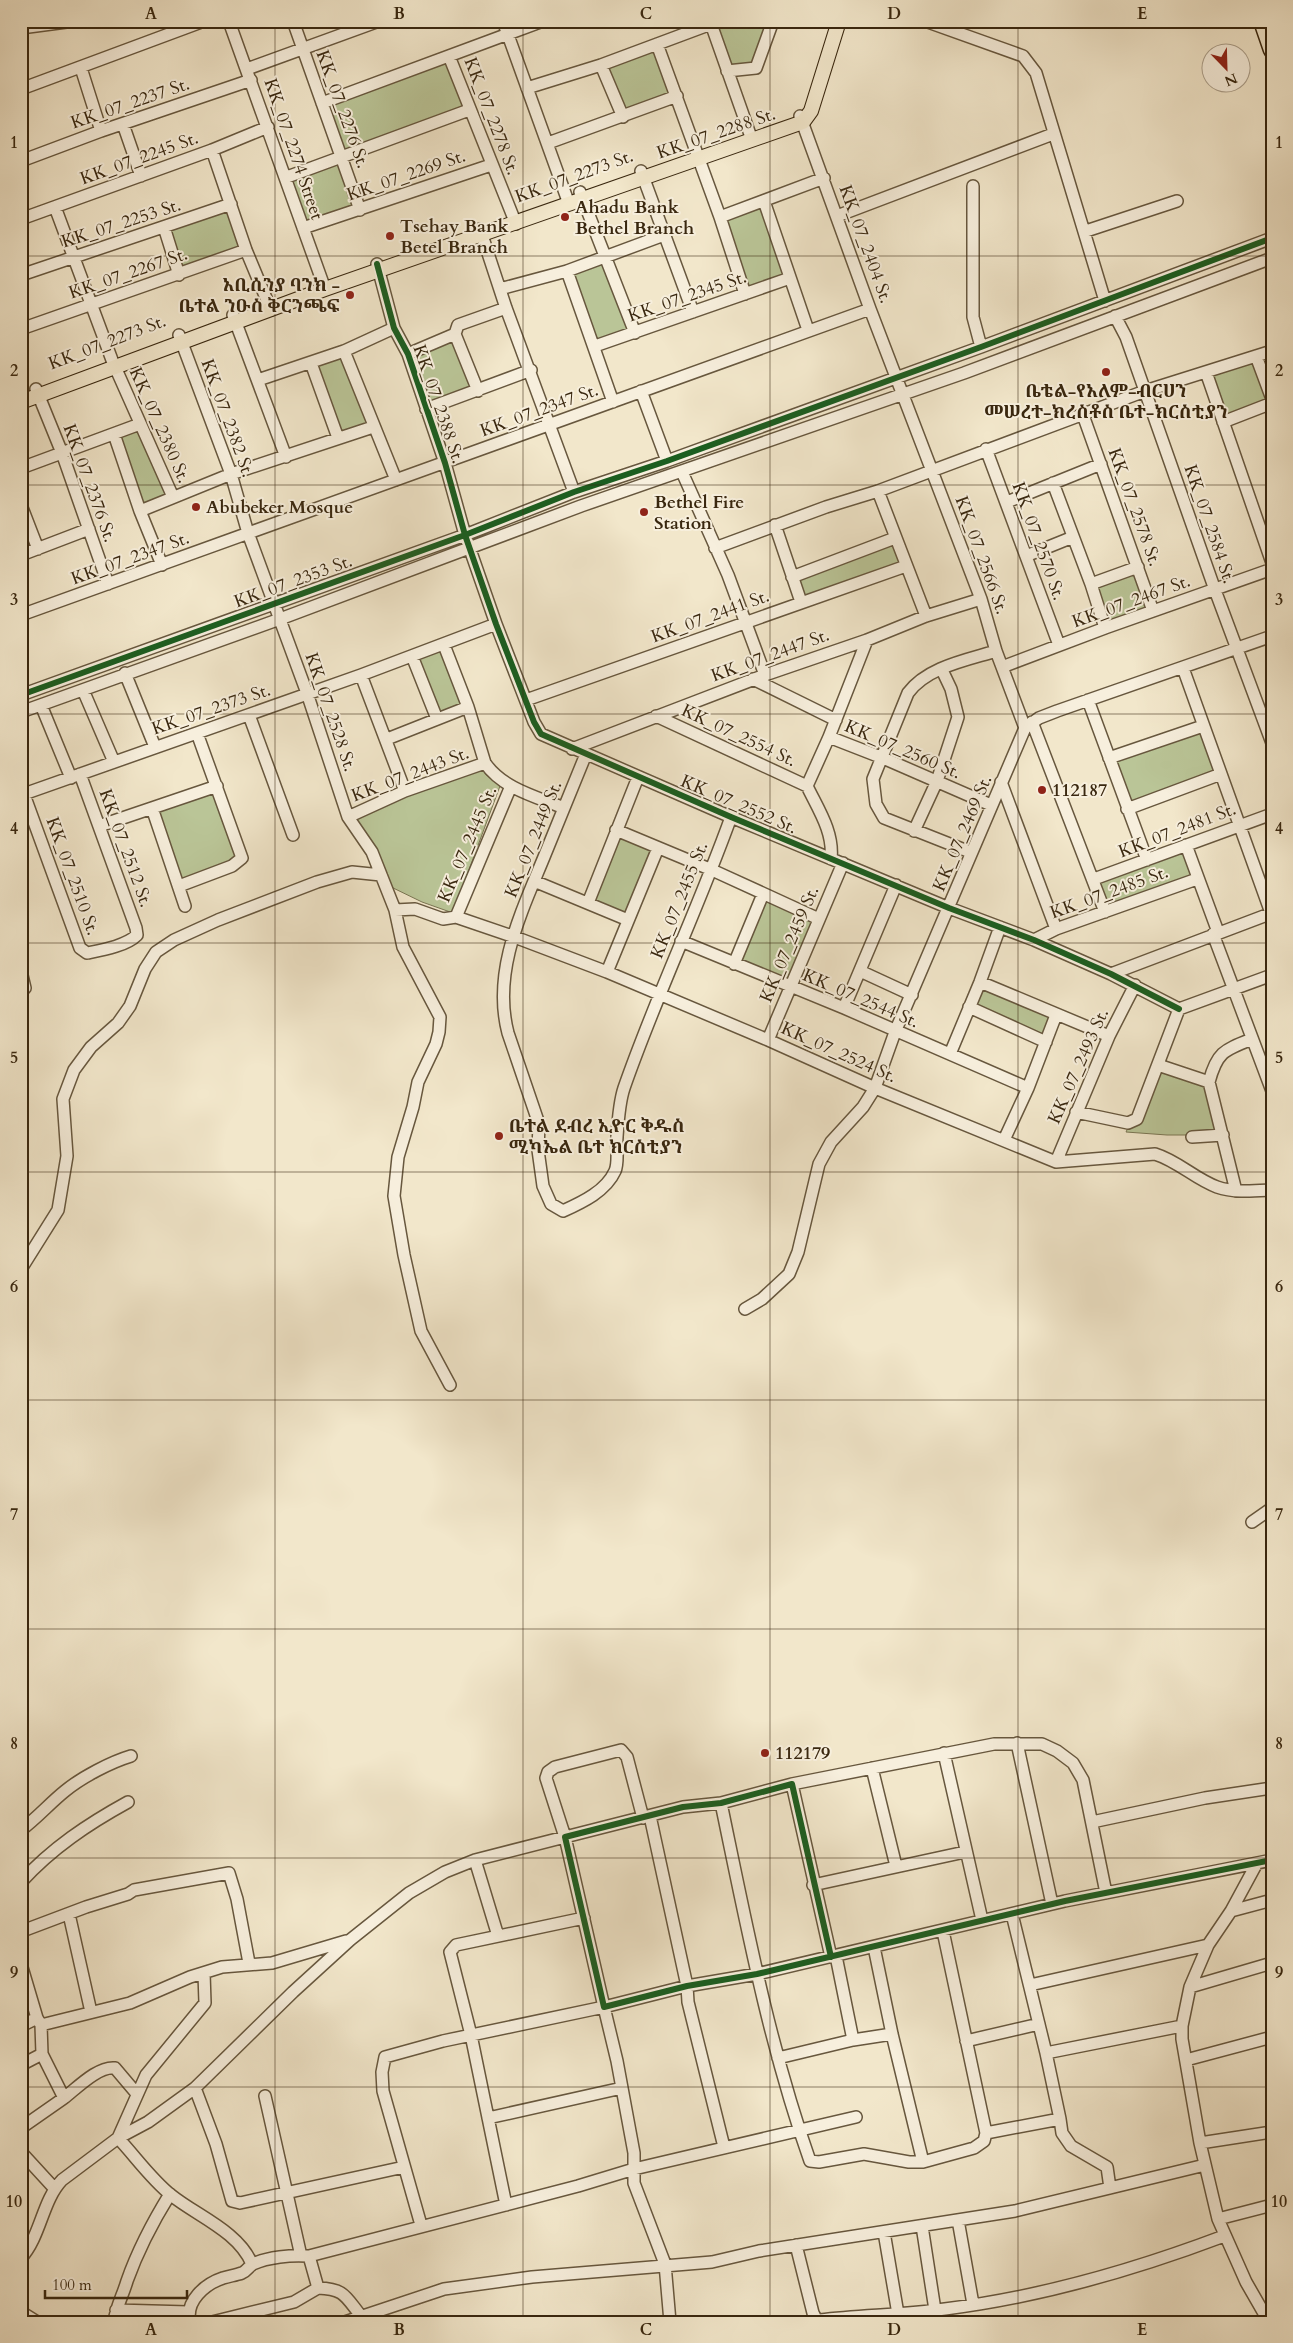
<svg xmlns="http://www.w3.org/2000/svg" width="1293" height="2343" font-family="Cardo,'Noto Serif Ethiopic',serif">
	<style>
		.green { fill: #bac597; stroke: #7a7653 }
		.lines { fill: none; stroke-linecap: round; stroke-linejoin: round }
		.minor-casing { stroke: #67573e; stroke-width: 14 }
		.major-casing { stroke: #39270f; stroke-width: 16 }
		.highway-casing { stroke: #39270f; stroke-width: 19 }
		.minor { stroke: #f7efdd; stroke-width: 11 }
		.major { stroke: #f2e7cb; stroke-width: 14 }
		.highway { stroke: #f2e7cb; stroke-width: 16 }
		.cycleway-casing { stroke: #f7efdd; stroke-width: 9 }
		.cycleway { stroke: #1b5e20; stroke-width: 6 }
		.grid { fill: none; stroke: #39270f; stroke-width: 1; stroke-opacity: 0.55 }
		.poi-dot { fill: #8f2418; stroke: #f7efdd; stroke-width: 2 }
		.labels { text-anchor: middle; stroke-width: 4; stroke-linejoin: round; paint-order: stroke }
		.street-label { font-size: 18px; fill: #39270f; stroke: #f7efdd }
		.poi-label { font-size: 18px; font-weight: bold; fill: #39270f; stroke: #f7efdd; text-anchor: start }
		.neatline { fill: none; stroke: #39270f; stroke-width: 2 }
		.grid-label { font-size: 16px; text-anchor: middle; font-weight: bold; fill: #39270f }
	</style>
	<rect width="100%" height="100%" fill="#f2e7cb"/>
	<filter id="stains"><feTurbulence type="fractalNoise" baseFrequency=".004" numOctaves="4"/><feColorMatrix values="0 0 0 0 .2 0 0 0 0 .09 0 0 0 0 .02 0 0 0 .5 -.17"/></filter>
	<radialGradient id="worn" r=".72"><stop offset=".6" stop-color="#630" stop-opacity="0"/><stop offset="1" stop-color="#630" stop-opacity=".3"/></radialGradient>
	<path class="green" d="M710 21H772L756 68 727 71Z
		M657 44 677 96 623 117 601 65Z
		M449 56 469 110 343 158 360 210 303 228 287 177 342 158 322 103Z
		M764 201 790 278 745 294 720 217Z
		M231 204 246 250 179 275 164 227Z
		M606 256 635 333 595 346 567 271Z
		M455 334 478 391 426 409 408 354Z
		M344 351 373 427 338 438 311 363Z
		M1256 356 1272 399 1223 422 1206 372Z
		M140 424 173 497 140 511 114 434Z
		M895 538 906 566 801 602 792 577Z
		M1138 567 1153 611 1105 628 1091 584Z
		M444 645 468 707 437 719 412 656Z
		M1203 726 1221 774 1127 809 1109 758Z
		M478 761 486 775 500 786 453 913 422 902 387 885 343 814Z
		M217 786 242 858 179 886 152 808Z
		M616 830 658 848 628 920 588 903Z
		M1186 845 1197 879 1105 912 1094 879Z
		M763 894 819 919 790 987 734 964Z
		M980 982 1056 1015 1046 1042 969 1007Z
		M1158 1065 1209 1082 1223 1135H1167L1126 1132Z"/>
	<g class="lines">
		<defs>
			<path id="minor" d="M293 21 360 210
				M503 21 569 204
				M710 21 752 140
				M925 21 1023 56 1036 73 1105 301
				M231 27 325 289
				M21 28 74 21
				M657 44 720 217 745 294
				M449 56 516 224
				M601 65 623 117
				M81 68 101 131
				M247 69 379 21
				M727 71 756 68 773 21
				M527 88 601 65 711 24
				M21 89 204 21
				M322 103 543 21
				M800 116 870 309 981 599 996 651 1025 728
				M123 124 141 176
				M548 143 677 96
				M212 150 246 250 271 310
				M21 161 101 131 251 80
				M641 171 693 312
				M287 177 469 110
				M973 186V317L981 347
				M580 192 635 333
				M764 201 808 330
				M55 207 112 360 173 497
				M837 216 1053 134
				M720 217 824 178
				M21 219 212 150 268 127
				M164 227 179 275
				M303 228 491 165
				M480 229 506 308 574 492
				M1086 231 1177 201
				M377 264 394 328 408 354 445 463 465 535 496 624 534 722 541 734 731 817 949 908 1034 940 1111 974 1179 1009
				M567 271 613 402
				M21 275 231 204
				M500 289 567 271 664 235
				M233 315 286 457
				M1115 316 1126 337 1215 590 1272 743
				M21 329 246 250
				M455 334 478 391
				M455 334 458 325 506 308
				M179 335 231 474 248 533 307 693 348 817 372 852 395 910 403 947 440 1017 439 1032 436 1044 418 1082 413 1107 398 1157 394 1196 404 1255 421 1331 450 1385
				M595 346 790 278
				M344 351 396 480
				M408 354 455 334
				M1256 356 1272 399
				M311 363 338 438
				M1206 372 1272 563
				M258 380 344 351 394 328
				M36 389 62 453 108 584
				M641 391 667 461
				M426 409 531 370
				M1083 415 1153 611
				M1223 422 1272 403
				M114 434 140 511 162 565
				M986 449 1059 645
				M21 468 140 424
				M682 472 728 575 765 675
				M1053 483 1091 584 1105 628
				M878 491 926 616
				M1007 502 1101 464
				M21 505 38 549
				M140 511 231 474 373 427
				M775 525 801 602
				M715 548 826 507 878 491 1145 391 1272 351
				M21 555 89 529
				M1026 556 1073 537
				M792 577 895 538
				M1091 584 1138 567
				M21 615 870 309
				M444 645 468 707 485 763C503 789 537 797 564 808
				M412 656 437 719
				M1002 667 1105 628 1272 569
				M1183 668 1271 913
				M125 673 155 747
				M361 675 405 791
				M753 679 836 720
				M83 690 114 762
				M21 695 465 535 574 492 667 461 981 347 1272 238
				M526 700 906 566
				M1088 700 1147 860
				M41 705 71 778
				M21 712 280 619 581 506 964 373 1272 258
				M249 715 293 835
				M656 716 807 786
				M1032 722 1105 912
				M829 737 883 758 991 805
				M387 739 468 707
				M572 749 765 675 867 640 926 616 981 599
				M586 754C572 789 558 823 544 857 521 913 492 972 508 1033L539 1124 538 1150 543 1186 551 1204 563 1211C583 1202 606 1191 615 1171 619 1162 616 1147 617 1137 618 1122 619 1103 624 1088 656 996 698 909 731 817
				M1109 758 1203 726
				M1001 782 1056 929
				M807 786 829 737 867 640
				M807 786C818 809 834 832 831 859
				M22 789 80 948 87 953C102 950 126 946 137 935L136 928 80 774
				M21 795 361 675 496 624
				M152 808 185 906
				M1127 809 1221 774
				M348 817 405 791 485 763
				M99 826 217 786
				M616 830 712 870 819 919
				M914 831 937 781 958 717 951 689 942 670
				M1186 845 1218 932
				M970 852 884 818 876 804 873 779 908 693C927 667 967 660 996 651
				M1094 879 1272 814
				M534 881 628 920
				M179 886 232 866 242 858 197 733
				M588 903 638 777
				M395 910 415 909 443 919 456 917 512 936 607 972 768 1040 875 1088 1056 1162 1155 1154C1178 1161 1195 1179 1217 1187 1234 1193 1254 1191 1272 1190
				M456 917 511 786
				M1213 934 1272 1091
				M1034 940 1056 929 1197 879
				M681 941 844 1008 1028 1088
				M734 964 763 894
				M21 971 25 988 21 992
				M860 971 912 995
				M607 972 658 848
				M1111 974 1272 913
				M980 982 1109 1036
				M969 1007 1046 1042
				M844 1008 896 885
				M1179 1009 1272 975
				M768 1040 843 863
				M950 1054 980 982 1000 927
				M1158 1065 1209 1082 1236 1191
				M1209 1082C1217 1052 1224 1050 1252 1039
				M1076 1112 1128 1123 1137 1119 1179 1009
				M1192 1137 1223 1135
				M1004 1140 1028 1088 1056 1015
				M1056 1162 1109 1036 1135 985
				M21 1269 58 1210 67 1156 63 1099 74 1070 91 1047 118 1023 130 1006 145 969 156 952 174 940 218 920 317 882 352 872 381 875
				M745 1309 762 1299 789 1274 798 1252 819 1164 831 1142 863 1107 875 1088 895 1032 1025 728 1039 718 1057 711 1272 636
				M1252 1522 1272 1508
				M1017 1743 1052 1904
				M944 1753 982 1920
				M872 1768 896 1866
				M792 1784 994 1744H1042L1057 1751 1073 1763 1083 1780 1106 1893
				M721 1803C746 1923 769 2045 810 2161L819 2162 864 2154 909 2162H923L974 2148 984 2141 986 2133
				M650 1816 687 1986 688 2002 724 2147
				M1092 1822 1205 1798 1272 1788
				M21 1830C37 1818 50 1803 65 1791 82 1777 111 1762 131 1756
				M475 1860 498 1936
				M1257 1863 1231 1911 1208 1945 1190 1987 1182 2026V2039L1200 2143 1218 2219 1246 2282 1269 2322
				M21 1882C52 1848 88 1824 128 1802
				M813 1885 965 1852
				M1231 1911 1272 1900
				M69 1914 91 2012
				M21 1924 25 1930 86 1907 128 1894 134 1890 229 1873 237 1899 249 1963
				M943 1931 986 2133 1060 2119 1046 2053 1012 1914
				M874 1947 892 2034 923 2162
				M836 1956 853 2040
				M831 1957 792 1784 721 1803 683 1807 565 1837 604 2007 687 1986 757 1974 1065 1901 1272 1860
				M21 1964 37 2018 41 2025 42 2054 64 2098 21 2128
				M204 1973 205 2003 146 2075 118 2138C135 2156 151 2179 171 2195 197 2216 238 2231 252 2264
				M1030 1985 1208 1945
				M1190 1987 1272 1963
				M41 2025 130 2003 190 1977 222 1967 272 1963 346 1941
				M21 2026 37 2018
				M966 2041 1039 2024
				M1046 2053 1182 2026
				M778 2058 853 2040 892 2034
				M1186 2060 1272 2037
				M21 2065 42 2054
				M195 2088 216 2144 232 2201 240 2203 404 2167
				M265 2096 301 2256
				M64 2098C77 2088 98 2066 115 2068L137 2094
				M488 2118 622 2088
				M1060 2119 1062 2133 1071 2146 1107 2167 1110 2188
				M1200 2143 1272 2132
				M21 2152 54 2188
				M506 2205 471 2035 450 1952 456 1945 584 1918
				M1218 2219 1272 2205
				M958 2220 973 2304
				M421 2225 383 2091 382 2072 385 2057 443 2041 604 2007 617 2061 634 2153V2183L665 2264 670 2322
				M922 2226 935 2310
				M884 2232 898 2314
				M796 2245 813 2313 816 2319 820 2320C862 2315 904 2315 945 2309 1041 2297 1134 2270 1224 2236
				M21 2258C41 2236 42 2201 62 2180L118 2138 148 2122 195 2088 293 1992 350 1940 409 1893 445 1872 475 1860 565 1837 546 1778 548 1772 555 1767 621 1750 627 1757 643 1818
				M116 2310 188 2312
				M21 2312 37 2322
				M361 2316C345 2296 345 2289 318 2288L309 2256 578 2186 634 2169 856 2117
				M114 2322C116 2307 123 2295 127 2281 138 2250 152 2223 170 2194
				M190 2322C185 2301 205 2284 223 2278 230 2276 236 2275 242 2273 247 2271 249 2266 253 2264 268 2257 291 2255 307 2256
				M212 2322 294 2302 318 2288
				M345 2322 444 2289 532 2277 712 2262 759 2251 1015 2211 1205 2165"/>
			<path id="major" d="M21 402 325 289 803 122 811 111 839 21"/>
			<path id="highway" d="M1262 21 1272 50"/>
		</defs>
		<use href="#minor" class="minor-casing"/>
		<use href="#major" class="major-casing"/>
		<use href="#highway" class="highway-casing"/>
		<use href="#minor" class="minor"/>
		<use href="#major" class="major"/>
		<use href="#highway" class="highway"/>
		<defs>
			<path id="cycleway" d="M377 264 394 328 408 354 445 463 465 535 496 624 534 722 541 734 731 817 949 908 1034 940 1111 974 1179 1009
				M21 695 465 535 574 492 667 461 981 347 1272 238
				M831 1957 792 1784 721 1803 683 1807 565 1837 604 2007 687 1986 757 1974 1065 1901 1272 1860"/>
		</defs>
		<use href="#cycleway" class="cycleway-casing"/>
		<use href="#cycleway" class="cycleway"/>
	</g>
	<path class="grid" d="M275 21V2322M523 21V2322M770 21V2322M1018 21V2322M21 256H1272M21 485H1272M21 714H1272M21 943H1272M21 1172H1272M21 1400H1272M21 1629H1272M21 1858H1272M21 2087H1272"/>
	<g class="poi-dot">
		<circle cx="565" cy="217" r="5"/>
		<circle cx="390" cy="236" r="5"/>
		<circle cx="350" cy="295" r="5"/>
		<circle cx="1106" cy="372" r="5"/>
		<circle cx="196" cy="507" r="5"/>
		<circle cx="644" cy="512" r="5"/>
		<circle cx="1042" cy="790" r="5"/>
		<circle cx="499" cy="1136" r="5"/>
		<circle cx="765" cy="1753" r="5"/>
	</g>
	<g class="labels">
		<g class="street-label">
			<text transform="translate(130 103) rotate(-19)" y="6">KK_07_2237 St.</text>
			<text transform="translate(343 109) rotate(70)" y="6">KK_07_2276 St.</text>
			<text transform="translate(492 116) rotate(69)" y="6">KK_07_2278 St.</text>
			<text transform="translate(716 133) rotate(-19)" y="6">KK_07_2288 St.</text>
			<text transform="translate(294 149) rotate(71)" y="6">KK_07_2274 Street</text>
			<text transform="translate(139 158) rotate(-20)" y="6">KK_07_2245 St.</text>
			<text transform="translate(406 175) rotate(-19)" y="6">KK_07_2269 St.</text>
			<text transform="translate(574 176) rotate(-20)" y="6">KK_07_2273 St.</text>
			<text transform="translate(121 223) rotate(-18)" y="6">KK_07_2253 St.</text>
			<text transform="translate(866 244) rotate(70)" y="6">KK_07_2404 St.</text>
			<text transform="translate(128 273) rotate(-19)" y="6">KK_07_2267 St.</text>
			<text transform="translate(687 296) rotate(-19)" y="6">KK_07_2345 St.</text>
			<text transform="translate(107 342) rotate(-21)" y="6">KK_07_2273 St.</text>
			<text transform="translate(439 404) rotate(71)" y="6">KK_07_2388 St.</text>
			<text transform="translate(539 410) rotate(-20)" y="6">KK_07_2347 St.</text>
			<text transform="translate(228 418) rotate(70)" y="6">KK_07_2382 St.</text>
			<text transform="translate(160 425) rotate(66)" y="6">KK_07_2380 St.</text>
			<text transform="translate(90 483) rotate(70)" y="6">KK_07_2376 St.</text>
			<text transform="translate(1135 507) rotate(70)" y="6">KK_07_2578 St.</text>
			<text transform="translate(1210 524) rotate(71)" y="6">KK_07_2584 St.</text>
			<text transform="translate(1039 541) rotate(70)" y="6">KK_07_2570 St.</text>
			<text transform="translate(982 555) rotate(70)" y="6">KK_07_2566 St.</text>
			<text transform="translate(130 558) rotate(-20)" y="6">KK_07_2347 St.</text>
			<text transform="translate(293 581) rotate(-20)" y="6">KK_07_2353 St.</text>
			<text transform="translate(1131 601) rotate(-20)" y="6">KK_07_2467 St.</text>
			<text transform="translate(710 616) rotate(-20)" y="6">KK_07_2441 St.</text>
			<text transform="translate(770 655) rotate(-20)" y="6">KK_07_2447 St.</text>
			<text transform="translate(211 709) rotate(-19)" y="6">KK_07_2373 St.</text>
			<text transform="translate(331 712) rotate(71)" y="6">KK_07_2528 St.</text>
			<text transform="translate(739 735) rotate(25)" y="6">KK_07_2554 St.</text>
			<text transform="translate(903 749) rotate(23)" y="6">KK_07_2560 St.</text>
			<text transform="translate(410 774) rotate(-21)" y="6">KK_07_2443 St.</text>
			<text transform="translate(739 804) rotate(23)" y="6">KK_07_2552 St.</text>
			<text transform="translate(1177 830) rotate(-21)" y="6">KK_07_2481 St.</text>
			<text transform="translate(962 833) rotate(-67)" y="6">KK_07_2469 St.</text>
			<text transform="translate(533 839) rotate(-68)" y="6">KK_07_2449 St.</text>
			<text transform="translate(467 844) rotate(-67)" y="6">KK_07_2445 St.</text>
			<text transform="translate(126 848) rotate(70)" y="6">KK_07_2512 St.</text>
			<text transform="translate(73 876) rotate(70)" y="6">KK_07_2510 St.</text>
			<text transform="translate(1109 892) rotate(-20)" y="6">KK_07_2485 St.</text>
			<text transform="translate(679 900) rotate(-68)" y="6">KK_07_2455 St.</text>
			<text transform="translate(789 944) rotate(-67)" y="6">KK_07_2459 St.</text>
			<text transform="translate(861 998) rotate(23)" y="6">KK_07_2544 St.</text>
			<text transform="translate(839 1052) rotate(24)" y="6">KK_07_2524 St.</text>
			<text transform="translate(1078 1066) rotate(-66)" y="6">KK_07_2493 St.</text>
		</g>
		<g class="poi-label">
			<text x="575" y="213">Ahadu Bank<tspan x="575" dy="21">Bethel Branch</tspan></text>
			<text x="400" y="232">Tsehay Bank<tspan x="400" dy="21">Betel Branch</tspan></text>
			<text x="340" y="291" text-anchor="end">አቢሲንያ ባንክ -<tspan x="340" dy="21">ቤተል ንዑስ ቅርንጫፍ</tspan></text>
			<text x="1106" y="397" text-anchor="middle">ቤቴል-የአለም-ብርሀን<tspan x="1106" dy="21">መሠረተ-ክረስቶስ ቤተ-ክርስቲያን</tspan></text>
			<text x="654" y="508">Bethel Fire<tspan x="654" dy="21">Station</tspan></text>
			<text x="206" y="513">Abubeker Mosque</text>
			<text x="1052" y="796">112187</text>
			<text x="509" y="1132">ቤተል ደብረ ኢዮር ቅዱስ<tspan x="509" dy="21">ሚካኤል ቤተ ክርስቲያን</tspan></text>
			<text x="775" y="1759">112179</text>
		</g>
	</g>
	<rect width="1293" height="2343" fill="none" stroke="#f2e7cb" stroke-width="55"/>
	<g transform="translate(1226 68) rotate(157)"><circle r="24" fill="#f7efdd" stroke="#ab9f8b"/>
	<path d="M0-4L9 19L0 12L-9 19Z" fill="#8f2418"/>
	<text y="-8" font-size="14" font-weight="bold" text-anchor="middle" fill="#39270f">N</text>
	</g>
	<path d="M45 2290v8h142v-8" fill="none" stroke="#39270f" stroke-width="2.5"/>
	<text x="52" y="2290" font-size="15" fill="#39270f" stroke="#f7efdd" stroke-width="4" paint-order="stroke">100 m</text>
	<rect x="28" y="28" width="1238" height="2288" class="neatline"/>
	<g class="grid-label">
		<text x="151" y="19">A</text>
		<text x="399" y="19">B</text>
		<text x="646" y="19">C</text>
		<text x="894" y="19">D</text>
		<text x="1142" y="19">E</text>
		<text x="14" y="148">1</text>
		<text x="1279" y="148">1</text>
		<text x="14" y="376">2</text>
		<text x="1279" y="376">2</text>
		<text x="14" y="605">3</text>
		<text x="1279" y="605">3</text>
		<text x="14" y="834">4</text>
		<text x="1279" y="834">4</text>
		<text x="14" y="1063">5</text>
		<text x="1279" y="1063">5</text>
		<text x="14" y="1292">6</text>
		<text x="1279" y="1292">6</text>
		<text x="14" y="1520">7</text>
		<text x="1279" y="1520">7</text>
		<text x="14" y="1749">8</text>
		<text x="1279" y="1749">8</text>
		<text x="14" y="1978">9</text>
		<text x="1279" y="1978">9</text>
		<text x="14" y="2207">10</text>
		<text x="1279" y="2207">10</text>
		<text x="151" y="2335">A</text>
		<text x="399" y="2335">B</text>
		<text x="646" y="2335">C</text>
		<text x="894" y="2335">D</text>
		<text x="1142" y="2335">E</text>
	</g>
	<rect width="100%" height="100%" filter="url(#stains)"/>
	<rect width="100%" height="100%" fill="url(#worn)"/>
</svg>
